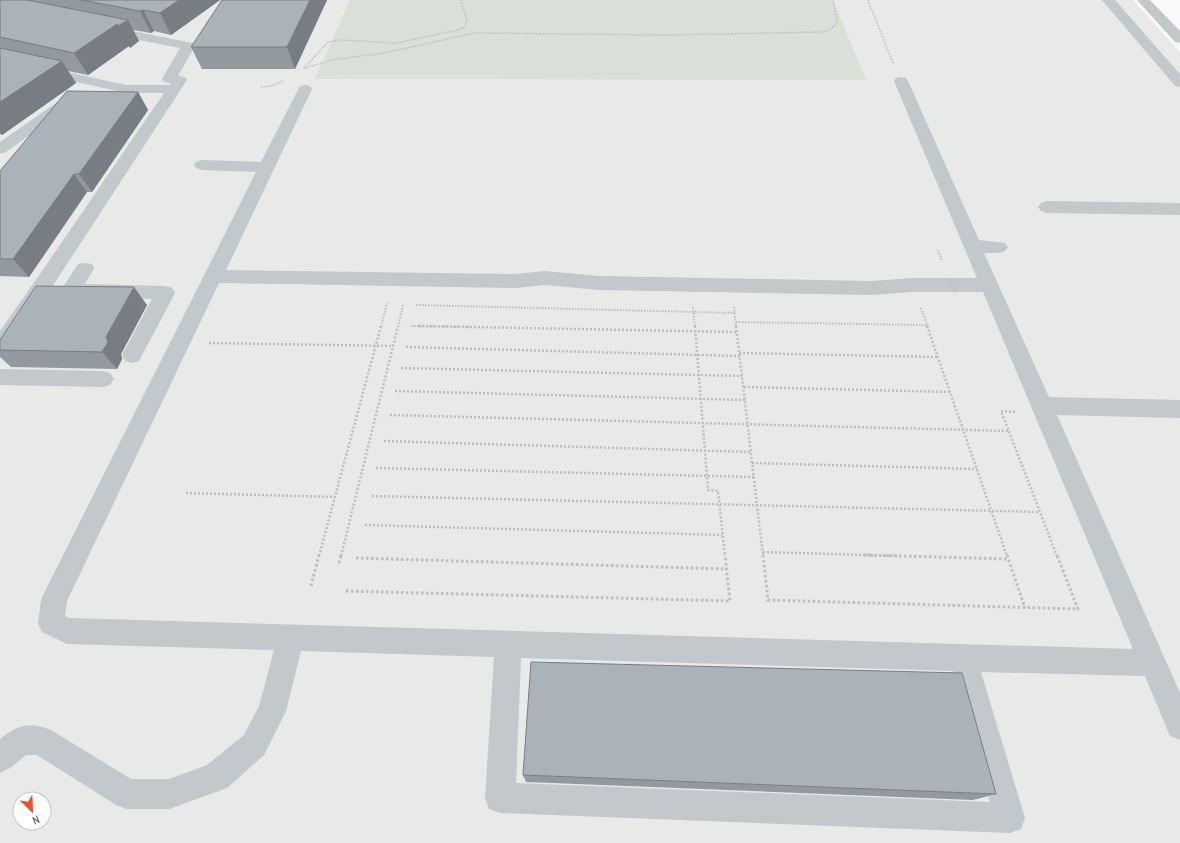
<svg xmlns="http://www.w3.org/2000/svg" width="1180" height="843" font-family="'Archivo Narrow',sans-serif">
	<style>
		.built { fill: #e8e9e9; fill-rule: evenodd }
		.green { fill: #dadfd7 }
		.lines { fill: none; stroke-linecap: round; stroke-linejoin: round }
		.path-far3 { stroke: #bbbfc2; stroke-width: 1.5; stroke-dasharray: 1.5 1.5; stroke-linecap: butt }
		.path-far2 { stroke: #bbbfc2; stroke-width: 2; stroke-dasharray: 1.5 1.5; stroke-linecap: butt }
		.path-far1 { stroke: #bbbfc2; stroke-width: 2.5; stroke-dasharray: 2 2; stroke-linecap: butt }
		.path { stroke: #bbbfc2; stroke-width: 3; stroke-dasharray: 2.5 2.5; stroke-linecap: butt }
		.minor { fill: #c3c8cc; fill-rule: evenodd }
		.path-bridge { stroke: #bbbfc2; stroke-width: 2; stroke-dasharray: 1.5 1.5; stroke-linecap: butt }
		.wall { fill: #929a9f }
		.shaded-wall { fill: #777d82 }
		.building { fill: #aab3b9; stroke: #777d82 }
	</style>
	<rect width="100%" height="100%" fill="#fafaf8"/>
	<path class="built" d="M0 0H1133L1180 52V843H0ZM20 799H44V823H20Z"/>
	<path class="green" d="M350 0H833L866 80 315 79Z"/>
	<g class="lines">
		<path class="path-far3" d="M868 0 893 63
			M304 68 328 42 340 40 397 43 458 30 464 27 467 20 461 0
			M306 68 331 60 384 53 475 33 668 35 821 32 827 31 836 25 837 20 833 0
			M261 87 271 86 283 81"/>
		<path class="path-far2" d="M938 250 942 261
			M416 305 735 313
			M693 307 695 327
			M734 307 736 327
			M921 308 928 327
			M736 322 927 325
			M411 326 472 327
			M381 327 387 303
			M398 327 403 305"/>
		<path class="path-far1" d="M418 326 737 332
			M695 326 708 490 718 491 725 556
			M736 326 763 556
			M927 326 1007 556
			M209 343 393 346
			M406 347 740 356
			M739 353 939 357
			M401 368 742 376
			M744 387 950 392
			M395 391 745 400
			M1015 412 1001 411 1057 556
			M390 415 1008 431
			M384 441 751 452
			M752 463 977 469
			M376 468 754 477
			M186 493 335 497
			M372 496 1040 512
			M365 525 722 535
			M763 552 899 556
			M319 556 381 326
			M341 556 398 326"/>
		<path class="path" d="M763 555 768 600 1078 609 1057 555
			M864 555 1008 559
			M1007 555 1025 608
			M356 558 727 569
			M339 563 341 555
			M311 586 319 555
			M346 591 730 601 725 555"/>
		<path class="minor" d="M1102 0H1115L1180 74V87L1175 86Z
			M1137 0H1150L1180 31V43L1175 42Z
			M107 26 193 43 195 46 178 76 185 77 187 80 54 284 7 351 0 354V331L40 274 164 93H126L0 65V57L126 85H170V83L164 82 162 79 180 48 102 33 100 30 102 27Z
			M901 77 906 78 908 81 979 240 1005 243 1008 247 1005 251 999 253H984L1049 397 1180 400V418L1057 415 1180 693V740L1170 736 1145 676 981 672 1025 818 1021 829 1010 833 500 813 489 809 485 798 494 657 301 651 286 711 264 755 227 788 169 809H127L116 805 37 755H26L10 768 0 773V739C17 725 30 721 51 730L131 779H169L207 765 244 735 259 706 274 650 67 644 42 632 38 623 41 600 45 591 256 172 202 170 196 168 194 165 196 162 202 160 261 162 300 86 305 85 310 86 312 89 226 270 515 274 545 271 599 276 872 281 912 278H977L894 81 896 78ZM219 283 515 288 545 285 599 290 872 295 912 292H983L1133 649 69 618 65 616 67 601ZM521 658 953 671 990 802 516 783Z
			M68 97 73 98 75 101 73 104 6 152 0 154V142L63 98Z
			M1047 201 1180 203V215L1047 213 1041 211 1038 207 1041 203Z
			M85 263 92 264 94 269 85 284 165 286 172 288 175 293 139 361 132 363 125 361 122 355 152 299 71 297 64 295 61 290 78 264Z
			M0 369 103 371 110 373 114 379 110 385 103 387 0 385Z"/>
		<path class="path-bridge" d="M950 280 956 294"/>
	</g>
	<path class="wall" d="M0 0H220L171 35 154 31 151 33 133 30 139 41 130 48 129 46 88 75 68 71 76 83 2 135 0 134Z
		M222 0H327L295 69H202L191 47Z
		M138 92 148 110 92 192H87L29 277 0 276V171Z
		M147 305 121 354 122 359 117 369 11 367 0 357V340Z
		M523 775 996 794 973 800 526 782Z"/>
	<path class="shaded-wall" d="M179 0H220L171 35 160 13Z
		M310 0H327L295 69 287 47Z
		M143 10 154 31 151 33 140 11Z
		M128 20 139 41 130 48 118 26Z
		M117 24 129 46 88 75 74 53Z
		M62 61 76 83 2 135 0 132V102Z
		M138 92 148 110 92 192 79 174Z
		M74 174 87 192 29 277 13 259Z
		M134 287 147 305 121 354 122 359 117 369 102 352 106 337Z"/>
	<path class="building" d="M0 0H27L128 20 118 26 117 24 74 53 0 37Z
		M81 0H179L160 13 143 10 140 11Z
		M222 0H310L287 47H191Z
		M0 48 62 61 0 102Z
		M67 91 138 92 79 174H74L13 259H0V171Z
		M36 286 134 287 106 337 108 342 102 352 0 350V340Z
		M531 662 962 673 996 794 523 775Z"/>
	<g transform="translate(32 811) rotate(156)"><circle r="19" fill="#ffffff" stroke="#c1c8cd"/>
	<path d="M0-3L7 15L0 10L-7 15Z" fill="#e4572e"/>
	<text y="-6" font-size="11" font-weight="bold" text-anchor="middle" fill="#657683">N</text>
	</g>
</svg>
